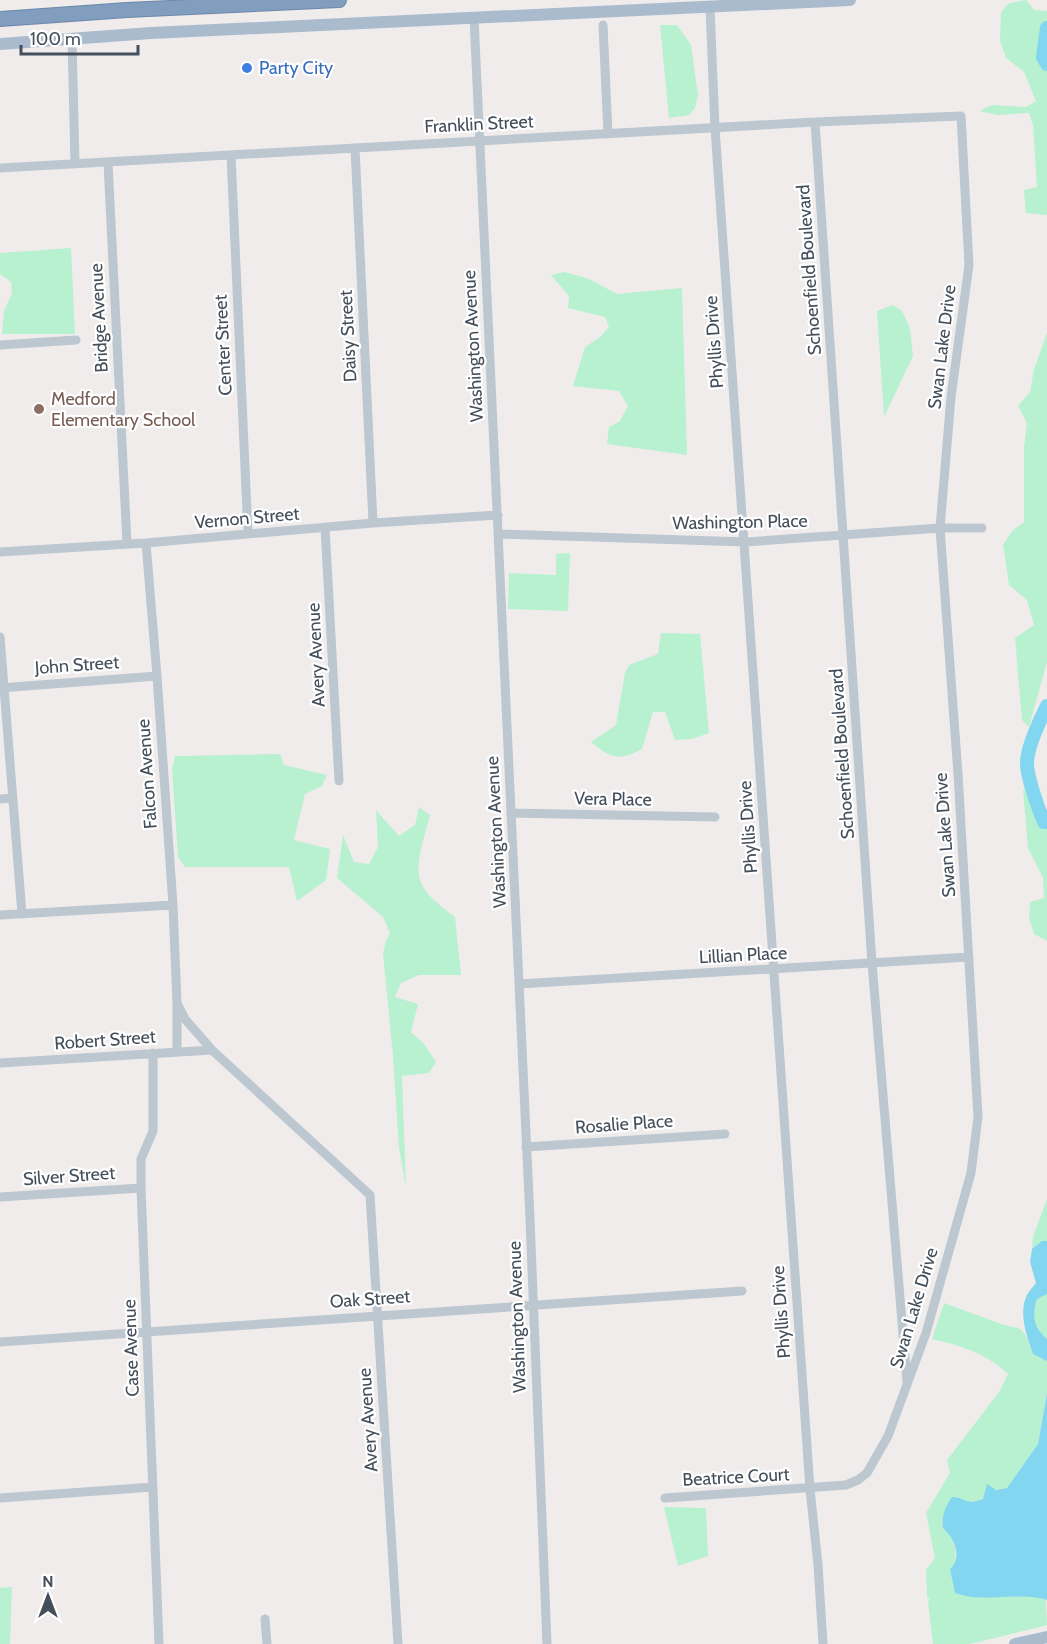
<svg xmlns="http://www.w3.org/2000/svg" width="1047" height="1644" font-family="Cabin,sans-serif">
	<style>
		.green { fill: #b7f1cf }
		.water { fill: #82d6f0 }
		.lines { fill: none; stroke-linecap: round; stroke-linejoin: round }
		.river { stroke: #82d6f0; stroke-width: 14 }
		.highway-casing { stroke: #6c88ab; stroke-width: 16 }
		.minor { stroke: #bcc7d0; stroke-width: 9 }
		.major { stroke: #aabbce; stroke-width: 12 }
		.highway { stroke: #819ebf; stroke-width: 14 }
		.shop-dot { fill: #3f7fe0; stroke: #fff; stroke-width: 2 }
		.education-dot { fill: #8d6e63; stroke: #fff; stroke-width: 2 }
		.labels { text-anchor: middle; stroke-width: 4.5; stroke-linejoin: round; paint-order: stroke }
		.shop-label { font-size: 18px; fill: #366cbe; stroke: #fff; text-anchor: start }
		.street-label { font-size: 18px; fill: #444f5b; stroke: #fff }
		.education-label { font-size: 18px; fill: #785e54; stroke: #fff; text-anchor: start }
	</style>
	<rect width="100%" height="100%" fill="#f0ecec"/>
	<path class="green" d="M1026 0 1034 10 1047 11V215L1026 213 1024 190 1037 187 1033 125 1029 113 998 115 979 111 992 105 1026 107 1036 101 1024 72 1006 58 1000 41 1001 12 1009 3Z
		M660 25H677L691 45 698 95 695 108 689 115 669 118Z
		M71 248 75 334H2L4 311 12 293 11 282 0 274V253Z
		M565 272 589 279 617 294 682 288 687 455 607 444 609 427 620 421 628 406 619 391 573 386 585 347 600 337 609 327 605 317 568 308 569 296 551 275Z
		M893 305 902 311 910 328 913 356 884 417 877 311Z
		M1047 333V662L1029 727 1022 720 1015 638 1034 625 1027 600 1009 585 1003 545 1012 531 1024 522V448L1027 423 1018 406 1030 392 1034 369Z
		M570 553 568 611 508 609 509 573 556 575V554Z
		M661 633 700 634 709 733 692 739 675 740 665 712H653L642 749C619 761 612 759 591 742L616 725 625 673 629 665 658 654Z
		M280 754 284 765 327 775 322 786 305 794 294 840 330 849 326 880 297 901 289 867H185L178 857 172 769 175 756Z
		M1023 789 1034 791 1041 814 1047 818V941L1034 934 1029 918 1030 902 1044 898 1043 878 1028 848Z
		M419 807 430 815C426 832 416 859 419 875 421 893 442 907 455 917L461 975H419L401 983 395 997 418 1004 411 1032 424 1044 436 1062 429 1073 402 1076 406 1187 399 1148 393 1056 383 953 386 941 390 933 383 917 337 878 343 835 354 862 369 864 378 847 376 810 399 836 415 825Z
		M1047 1199V1241H1042L1032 1249 1033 1237Z
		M1044 1294H1047V1339C1033 1327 1032 1316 1037 1299Z
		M944 1303 1001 1324 1021 1329 1026 1336 1033 1354 1047 1361V1393L1038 1444 1007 1488 986 1491 984 1499 977 1501 962 1502 957 1497C946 1506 941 1514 943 1528L950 1534 955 1548 956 1564 978 1598 1033 1596 1046 1600 1047 1625 970 1644H933L928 1601 930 1600 927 1597 926 1570 935 1558 926 1513 950 1473 947 1460 999 1392 1008 1374C987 1354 960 1345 932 1339Z
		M664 1507 706 1508 708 1556 678 1566Z
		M12 1587 10 1644H0V1588Z"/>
	<path class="water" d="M1042 1241H1047V1294L1037 1299C1032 1316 1033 1327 1047 1339V1361L1033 1354C1027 1337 1018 1313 1027 1295 1029 1291 1033 1287 1036 1283L1030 1262 1032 1249Z
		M1047 1393V1600C1017 1591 985 1604 955 1593L950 1569C963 1558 954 1537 943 1528 941 1517 945 1507 952 1497 965 1497 966 1506 983 1499L987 1484 996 1490 1007 1488 1038 1444Z"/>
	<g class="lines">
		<path class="river" d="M1047 28 1043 57 1047 64
			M1047 706C1040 720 1027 748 1027 763 1027 777 1038 808 1044 822H1047"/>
		<defs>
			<path id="highway" d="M0 19 127 10 339 0"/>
		</defs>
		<use href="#highway" class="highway-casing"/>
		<path class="minor" d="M710 8 715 128 810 1489 818 1565 823 1644
			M474 18 530 1219 547 1644
			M603 25 608 134
			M72 38 75 164
			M815 122 872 963 907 1382
			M355 148 373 523
			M231 155 248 534
			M108 163 127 543
			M0 168 815 122 961 116 969 265 951 397 940 528 958 774 978 1117 971 1173 926 1333 888 1436 867 1473 858 1480 846 1485 665 1498
			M0 345 76 340
			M325 527 339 781
			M499 534 746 542 940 528H982
			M146 543 157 676 173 905 177 1003 185 1019 212 1050 370 1195 398 1644
			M0 552 146 543 373 523 498 515
			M0 637 22 914
			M0 688 157 676
			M0 799 13 798
			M511 813 715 817
			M0 915 173 905
			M519 984 969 957
			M177 1005V1052
			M153 1053V1131L141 1159V1188L159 1644
			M0 1063 212 1050
			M526 1147 725 1134
			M0 1197 141 1188
			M0 1342 742 1291
			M0 1498 153 1487
			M265 1619 267 1644"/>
		<path class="major" d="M0 44 151 33 850 0
			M1015 1644 1047 1637"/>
		<use href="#highway" class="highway"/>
	</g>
	<circle class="shop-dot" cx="247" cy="68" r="6"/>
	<circle class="education-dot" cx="39" cy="409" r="6"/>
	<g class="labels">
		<g class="shop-label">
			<text x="259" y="74">Party City</text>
		</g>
		<g class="street-label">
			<text transform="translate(479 124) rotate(-3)" y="6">Franklin Street</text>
			<text transform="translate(809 270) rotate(-94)" y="6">Schoenfield Boulevard</text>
			<text transform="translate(99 318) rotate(-93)" y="6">Bridge Avenue</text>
			<text transform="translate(348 336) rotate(-93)" y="6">Daisy Street</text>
			<text transform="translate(714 342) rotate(-94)" y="6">Phyllis Drive</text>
			<text transform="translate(223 345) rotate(-93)" y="6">Center Street</text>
			<text transform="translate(473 346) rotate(-93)" y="6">Washington Avenue</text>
			<text transform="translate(942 347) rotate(-83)" y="6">Swan Lake Drive</text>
			<text transform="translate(247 518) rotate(-5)" y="6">Vernon Street</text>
			<text transform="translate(740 522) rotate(-1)" y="6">Washington Place</text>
			<text transform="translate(316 655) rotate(-93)" y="6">Avery Avenue</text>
			<text transform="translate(77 665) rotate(-4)" y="6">John Street</text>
			<text transform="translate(842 754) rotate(-94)" y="6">Schoenfield Boulevard</text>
			<text transform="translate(147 774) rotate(-94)" y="6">Falcon Avenue</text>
			<text transform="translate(613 799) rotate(1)" y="6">Vera Place</text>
			<text transform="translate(748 827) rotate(-94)" y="6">Phyllis Drive</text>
			<text transform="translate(496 832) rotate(-93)" y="6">Washington Avenue</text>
			<text transform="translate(945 835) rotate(-94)" y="6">Swan Lake Drive</text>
			<text transform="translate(743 955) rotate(-3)" y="6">Lillian Place</text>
			<text transform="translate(105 1040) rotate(-4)" y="6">Robert Street</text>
			<text transform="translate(624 1124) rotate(-4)" y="6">Rosalie Place</text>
			<text transform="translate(69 1176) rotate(-4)" y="6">Silver Street</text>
			<text transform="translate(370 1299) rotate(-4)" y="6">Oak Street</text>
			<text transform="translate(914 1308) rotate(-73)" y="6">Swan Lake Drive</text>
			<text transform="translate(781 1312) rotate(-94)" y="6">Phyllis Drive</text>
			<text transform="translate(517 1317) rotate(-92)" y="6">Washington Avenue</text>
			<text transform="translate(131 1348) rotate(-92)" y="6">Case Avenue</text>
			<text transform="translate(368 1420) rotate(-94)" y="6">Avery Avenue</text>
			<text transform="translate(736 1477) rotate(-3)" y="6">Beatrice Court</text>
		</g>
		<g class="education-label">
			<text x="51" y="405">Medford<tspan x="51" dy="21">Elementary School</tspan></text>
		</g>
	</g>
	<g transform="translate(48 1596)" stroke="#ffffff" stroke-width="4.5" paint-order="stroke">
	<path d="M0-4.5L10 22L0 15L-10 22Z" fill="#444f5b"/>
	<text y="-9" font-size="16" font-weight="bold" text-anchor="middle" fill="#444f5b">N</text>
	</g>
	<path d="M21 45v9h117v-9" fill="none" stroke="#444f5b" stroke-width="3"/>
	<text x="30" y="45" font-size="18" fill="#444f5b" stroke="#ffffff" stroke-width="4.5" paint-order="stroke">100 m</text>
</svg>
